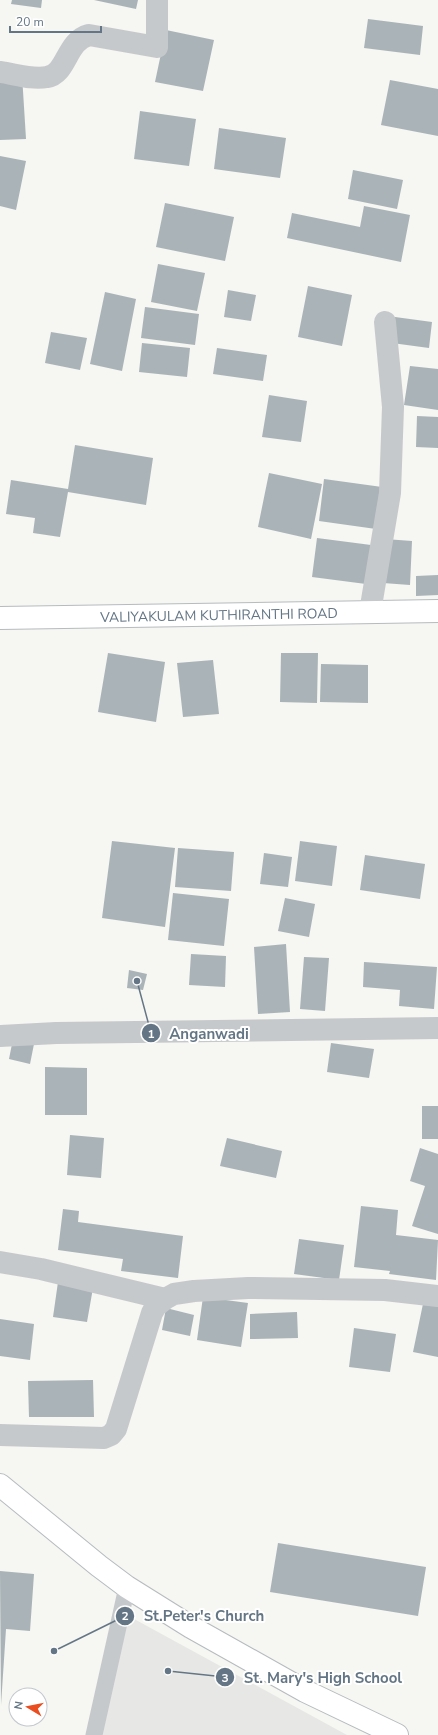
<svg xmlns="http://www.w3.org/2000/svg" width="438" height="1735" font-family="'Nunito Sans',sans-serif">
	<style>
		.built { fill: #e7e8e6 }
		.building { fill: #aab3b8 }
		.lines { fill: none; stroke-linecap: round; stroke-linejoin: round }
		.secondary-casing { stroke: #b5bbbf; stroke-width: 24 }
		.lane { stroke: #c6c9cc; stroke-width: 17 }
		.street { stroke: #c6c9cc; stroke-width: 22 }
		.secondary { stroke: #fff; stroke-width: 22 }
		.labels { text-anchor: middle; stroke-width: 4; stroke-linejoin: round; paint-order: stroke }
		.street-label { font-size: 14px; fill: #647685; stroke: #fff }
		.leader { fill: none; stroke: #647685; stroke-width: 1.5 }
		.callout-dot { fill: #647685; stroke: #fff; stroke-width: 1.5 }
		.mark-label { font-size: 12px; text-anchor: middle; font-weight: bold; fill: #fff }
		.callout-label { font-size: 15px; text-anchor: middle; font-weight: bold; fill: #647685; stroke: #fff; stroke-width: 4; stroke-linejoin: round; paint-order: stroke }
	</style>
	<rect width="100%" height="100%" fill="#f6f6f2"/>
	<path class="built" d="M114 1608 347 1735H96Z"/>
	<path class="building" d="M12 0H42L41 8 11 4Z
		M94 0H138L136 9Z
		M368 19 423 26 420 55 364 48Z
		M166 30 214 40 203 91 155 82Z
		M22 75 26 139 0 140V77Z
		M390 80 438 89V136L381 125Z
		M140 111 196 119 189 166 134 159Z
		M219 128 286 138 280 178 214 169Z
		M0 156 26 161 16 210 0 206Z
		M353 170 403 180 397 209 348 199Z
		M165 203 234 217 225 261 156 247Z
		M364 206 410 215 401 262 287 238 292 213 360 227Z
		M158 264 205 273 197 311 151 302Z
		M308 286 352 295 342 346 298 337Z
		M228 290 256 295 251 321 224 317Z
		M105 292 136 299 122 371 90 364Z
		M145 307 199 314 195 345 141 338Z
		M395 317 432 322 429 348 392 343Z
		M51 332 87 338 80 370 45 363Z
		M142 343 190 348 187 377 139 372Z
		M217 348 267 355 263 381 213 374Z
		M410 366 438 369V410L404 405Z
		M269 395 307 401 301 442 262 437Z
		M417 416 438 417V448L416 447Z
		M75 445 153 458 146 505 68 492 60 537 33 533 35 518 6 514 11 480 68 489Z
		M269 473 322 484 311 539 258 527Z
		M324 479 382 487 376 529 319 521Z
		M317 538 371 545 366 584 312 577Z
		M385 539 412 541 410 585 383 583Z
		M438 575V595L416 596V576Z
		M108 653 165 662 156 722 98 712Z
		M281 653H318L317 703 280 702Z
		M213 660 219 714 183 717 177 663Z
		M321 664 368 665V703L320 702Z
		M112 841 175 848 165 927 102 918Z
		M300 841 337 846 332 886 295 881Z
		M178 848 234 852 231 891 175 887Z
		M264 853 292 857 288 887 260 884Z
		M365 855 425 864 420 899 360 890Z
		M173 893 229 899 224 946 168 940Z
		M285 898 315 904 309 937 278 931Z
		M286 944 290 1012 258 1014 254 947Z
		M191 954 226 956 225 987 189 985Z
		M304 957 329 958 325 1011 300 1009Z
		M364 962 437 967 434 1009 399 1006 400 990 363 987Z
		M129 970 147 974 143 990 127 988Z
		M13 1039 34 1044 30 1064 9 1059Z
		M331 1043 374 1049 369 1078 327 1072Z
		M45 1067 87 1068V1115H45Z
		M422 1106H438V1139H422Z
		M70 1135 104 1138 101 1178 67 1175Z
		M227 1138 282 1151 276 1178 220 1166Z
		M420 1148 438 1154V1234L412 1226 425 1186 410 1181Z
		M361 1206 398 1210 396 1235 438 1240 436 1280 389 1274 390 1271 354 1267Z
		M63 1209 79 1211 78 1222 183 1236 178 1278 121 1271 123 1259 58 1250Z
		M299 1239 344 1245 339 1280 294 1274Z
		M58 1282 93 1288 87 1322 53 1317Z
		M203 1297 248 1303 241 1347 197 1340Z
		M424 1299 438 1303V1357L413 1352Z
		M166 1308 194 1315 190 1336 162 1330Z
		M297 1312 298 1338 250 1339V1314Z
		M0 1319 34 1324 30 1360 0 1356Z
		M354 1328 396 1334 390 1372 349 1367Z
		M93 1380 94 1417H29L28 1381Z
		M278 1543 426 1567 418 1616 270 1592Z
		M0 1571 34 1574 30 1631 6 1629 1 1705Z"/>
	<g class="lines">
		<defs>
			<path id="secondary" d="M0 618 438 611
				M0 1485 99 1566 127 1587 191 1627 305 1691 397 1735"/>
		</defs>
		<use href="#secondary" class="secondary-casing"/>
		<path class="lane" d="M94 1735 127 1587"/>
		<path class="street" d="M0 72C15 74 32 80 47 77 67 74 66 41 89 35L157 47V0
			M370 612 390 493 393 407 385 322
			M0 1036 56 1033 438 1028
			M0 1262 41 1269 165 1299
			M0 1435 104 1438 111 1435 116 1429 152 1313 156 1306 165 1299 174 1294 194 1291 248 1288 385 1290 438 1296"/>
		<use href="#secondary" class="secondary"/>
	</g>
	<g class="labels">
		<g class="street-label">
			<text transform="translate(219 615) rotate(-1)" y="5">VALIYAKULAM KUTHIRANTHI ROAD</text>
		</g>
	</g>
	<path class="leader" d="M137 981L151 1033M54 1651L125 1616M168 1671L225 1677"/>
	<g class="callout-dot">
		<circle cx="137" cy="981" r="4"/>
		<circle cx="54" cy="1651" r="4"/>
		<circle cx="168" cy="1671" r="4"/>
		<circle cx="151" cy="1033" r="10"/>
		<circle cx="125" cy="1616" r="10"/>
		<circle cx="225" cy="1677" r="10"/>
	</g>
	<g class="mark-label">
		<text x="151" y="1038">1</text>
		<text x="125" y="1620">2</text>
		<text x="225" y="1682">3</text>
	</g>
	<g class="callout-label">
		<text x="209" y="1039">Anganwadi</text>
		<text x="204" y="1621">St.Peter's Church</text>
		<text x="323" y="1683">St. Mary's High School</text>
	</g>
	<g transform="translate(28 1707) rotate(280)"><circle r="19" fill="#ffffff" stroke="#c1c8ce"/>
	<path d="M0-3L7 15L0 10L-7 15Z" fill="#ea4d1f"/>
	<text y="-6" font-size="11" font-weight="bold" text-anchor="middle" fill="#647685">N</text>
	</g>
	<path d="M10 26v6h91v-6" fill="none" stroke="#647685" stroke-width="2"/>
	<text x="16" y="26" font-size="12" fill="#647685" stroke="#ffffff" stroke-width="3" paint-order="stroke">20 m</text>
</svg>
